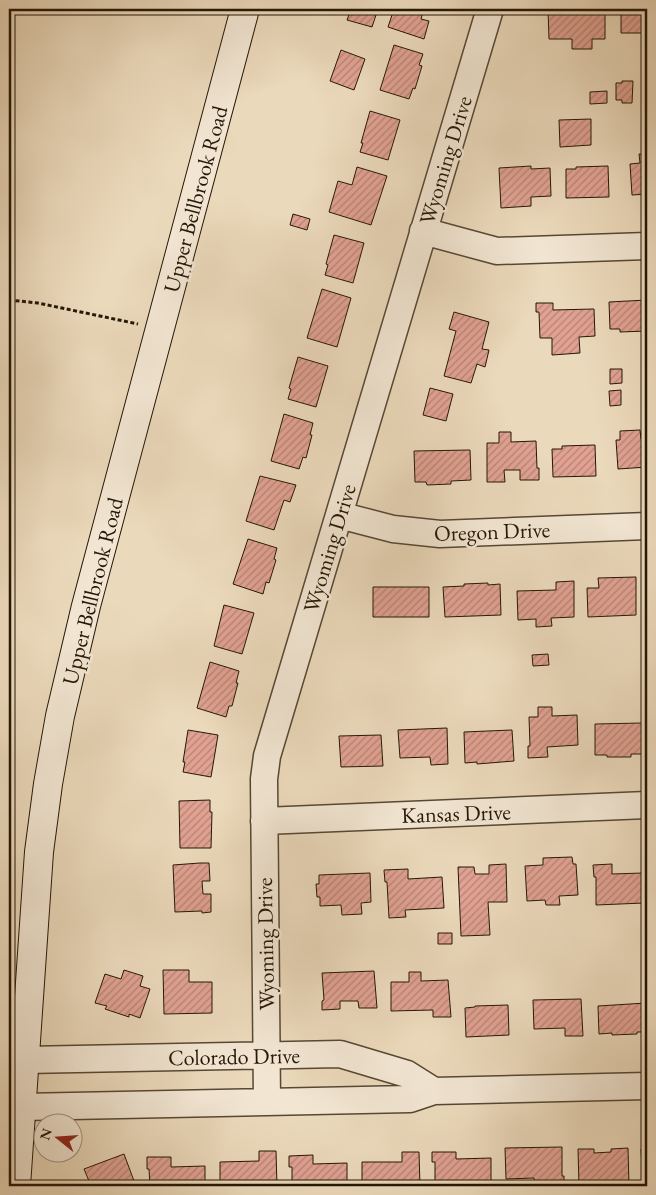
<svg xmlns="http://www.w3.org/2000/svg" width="656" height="1195" font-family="'EB Garamond',serif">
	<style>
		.building { fill: url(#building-hatch); stroke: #251707 }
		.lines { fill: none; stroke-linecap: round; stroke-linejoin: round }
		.minor-casing { stroke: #564834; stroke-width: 29 }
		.secondary-casing { stroke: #251707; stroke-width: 30 }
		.path { stroke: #251707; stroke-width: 3; stroke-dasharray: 4 2.5; stroke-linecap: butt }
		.minor { stroke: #f2e6d3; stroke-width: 26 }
		.secondary { stroke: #f2e6d3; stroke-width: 28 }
		.labels { text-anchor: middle; stroke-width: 5; stroke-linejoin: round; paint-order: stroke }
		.street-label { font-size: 22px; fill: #251707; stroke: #f2e6d3 }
	</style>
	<defs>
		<pattern id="building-hatch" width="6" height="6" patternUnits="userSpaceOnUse" patternTransform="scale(1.25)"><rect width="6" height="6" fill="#e1a292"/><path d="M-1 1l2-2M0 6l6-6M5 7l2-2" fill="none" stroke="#b68375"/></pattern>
	</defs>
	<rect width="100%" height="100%" fill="#ebd9bb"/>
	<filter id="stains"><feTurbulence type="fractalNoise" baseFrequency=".004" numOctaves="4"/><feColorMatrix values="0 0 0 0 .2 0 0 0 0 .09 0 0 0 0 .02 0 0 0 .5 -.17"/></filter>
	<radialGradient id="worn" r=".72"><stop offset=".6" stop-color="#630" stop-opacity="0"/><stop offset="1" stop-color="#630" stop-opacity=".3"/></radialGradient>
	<path class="building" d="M351 9H378L372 27 347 20Z
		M394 9H424L421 19 429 21 424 39 388 27Z
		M548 9H565V11H605V39H592V49H572V39H549Z
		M621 9H647V33H621Z
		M394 45 423 54 419 65 422 66 415 89 413 88 409 99 380 90Z
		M341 50 365 59 354 90 330 81Z
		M622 81H633L632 103H622V100H616V83H622Z
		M607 91V103L590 104V92Z
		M370 111 400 120 388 160 360 152 363 143H361Z
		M591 119V145L560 147 559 120Z
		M639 154H647V194L632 195 630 164 640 163Z
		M531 166V169L550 168 551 196 531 197V206L501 208 499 168Z
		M608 166 609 197 566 198V169H576V167Z
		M357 167 387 176 371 225 329 212 338 181 352 185Z
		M293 214 310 219 307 230 290 225Z
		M334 235 364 243 353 283 325 275 328 265 326 264Z
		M322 289 351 298 337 347 307 338Z
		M647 300V331L620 332V329H610L609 302Z
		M536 303H553V310L594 309 595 336 579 337 580 353 552 355V338H540L539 312H536Z
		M454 312 489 322 482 349 489 350 485 367 477 364 471 383 444 376 456 331 449 329Z
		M298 357 328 366 316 407 288 399 291 389 289 388Z
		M610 369H622V383L610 384Z
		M430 388 453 394 446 421 423 415Z
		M621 390V405L610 406 609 391Z
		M284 414 313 423 310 435H312L306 458 303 457 299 469 271 461Z
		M640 430 641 439 647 438V467L618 469 616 440H620V431Z
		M499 432H511V442L536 441 537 468H539V480H520V470H504L505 482H487V443H499Z
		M595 445 596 476 553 477 552 449H562V446Z
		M470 450 471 480 451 481V484L427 485 426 482H415L414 451Z
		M260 476 296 485 290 502 284 500 274 530 246 521Z
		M248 539 277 548 274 559 276 560 269 583 266 582 263 594 233 584Z
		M636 577V615L588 617 587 588H599L598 578Z
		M574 581V617L551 618 552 626 536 627V619L518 620 517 591 556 590V582Z
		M488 583V585L500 584 501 615 445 617 443 587 464 586V584Z
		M373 587H429V617H373Z
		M224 605 254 613 242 654 214 646Z
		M548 654 549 665 533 666 532 655Z
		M210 662 239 671 236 683H238L232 706H229L226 717 197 708Z
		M538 707H552V716L577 715 578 745 547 747 548 757 528 758V746H530L529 717H538Z
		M642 723 643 754H631V757H607V755H595V724Z
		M447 728 448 764 431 765 430 757 400 758 398 730Z
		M188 730 218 735 211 777 183 772 185 762H183Z
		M512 730 514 761 477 764V762L465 763 464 732Z
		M381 735 383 766 341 767 339 736Z
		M210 800V812H212L211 848H180L179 801Z
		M572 857 573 864H576L578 895 559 896 560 905H546L545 900 527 901 525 866 543 865V858Z
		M200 863H209L210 881H202L203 894H211V912L202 913V911L175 912 173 865Z
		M506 864 507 902H488L490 935 461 936 458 867H474L475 874H489V865Z
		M612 864V874L643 873 644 903 596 905V877H594L593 865Z
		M408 869V879L442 877 444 908 405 910 406 917 389 918 387 882H385L384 870Z
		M370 873 371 902 361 903 362 914 342 915 341 905 320 906V897H317L316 884H319V875Z
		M438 933H452V944H438Z
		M124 970 143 976 140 986 150 989 140 1018 129 1014V1017L105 1009 107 1006 95 1003 105 974 121 979Z
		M163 970H189V982H212V1013L164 1014Z
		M374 971 377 1008H359L358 1001H340V1009L322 1010V1001L324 1000 322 973Z
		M409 972H421V981L448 980 451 1017H433V1010L391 1011V982H409Z
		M581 999 583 1036H565V1028L534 1029 533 1000Z
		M646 1003 647 1032H637V1034L612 1035V1033L599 1034 598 1006Z
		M508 1005 509 1035 466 1037 465 1008 475 1007V1006Z
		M562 1147V1176H564V1186H535L534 1178 506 1179 505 1148Z
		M628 1148 629 1186H579L578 1149H594V1153L611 1152V1149Z
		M641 1149H647V1186H643Z
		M259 1151H276L277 1186H220V1162L259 1161Z
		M402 1152H419L420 1186H362V1162H402Z
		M432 1152H456V1159L491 1158V1186H435V1162H432Z
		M124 1154 134 1181 125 1185 126 1186H91L84 1169Z
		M313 1155V1164L347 1163V1186H292V1167H289V1156Z
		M147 1157H171V1167L205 1166V1186H150L149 1169H147Z"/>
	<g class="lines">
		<defs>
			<path id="minor" d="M423 231 497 251 647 246
				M339 515 393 529 440 534 647 526
				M264 821 647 805
				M25 1060 340 1054 407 1074 434 1091
				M267 1102 264 779 267 756 490 9
				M22 1107 410 1099 434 1091 647 1086"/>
			<path id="secondary" d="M16 1186 39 852 48 784 60 716 86 606 245 9"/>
		</defs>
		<use href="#minor" class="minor-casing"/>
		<use href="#secondary" class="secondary-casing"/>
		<path class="path" d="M9 300 38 303 138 324"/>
		<use href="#minor" class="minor"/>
		<use href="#secondary" class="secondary"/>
	</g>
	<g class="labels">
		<g class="street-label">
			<text transform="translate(445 160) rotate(-73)" y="8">Wyoming Drive</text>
			<text transform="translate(195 199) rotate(-75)" y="8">Upper Bellbrook Road</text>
			<text transform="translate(492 531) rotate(-2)" y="8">Oregon Drive</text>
			<text transform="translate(329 548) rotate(-73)" y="8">Wyoming Drive</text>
			<text transform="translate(92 591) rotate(-76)" y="8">Upper Bellbrook Road</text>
			<text transform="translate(456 813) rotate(-2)" y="8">Kansas Drive</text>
			<text transform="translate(265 944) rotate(-91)" y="8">Wyoming Drive</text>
			<text transform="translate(234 1056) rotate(-1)" y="8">Colorado Drive</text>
		</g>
	</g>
	<rect width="656" height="1195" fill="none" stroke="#ebd9bb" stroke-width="30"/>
	<rect x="10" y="10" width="636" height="1175" fill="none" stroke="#251707" stroke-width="2.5"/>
	<rect x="15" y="15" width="626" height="1165" fill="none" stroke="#251707"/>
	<g transform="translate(58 1138) rotate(287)"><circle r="24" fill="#f2e6d3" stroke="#a09381"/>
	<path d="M0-4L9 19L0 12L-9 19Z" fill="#8f2418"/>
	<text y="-8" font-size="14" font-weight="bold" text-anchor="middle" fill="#251707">N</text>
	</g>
	<rect width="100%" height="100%" filter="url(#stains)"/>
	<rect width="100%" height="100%" fill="url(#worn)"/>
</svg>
